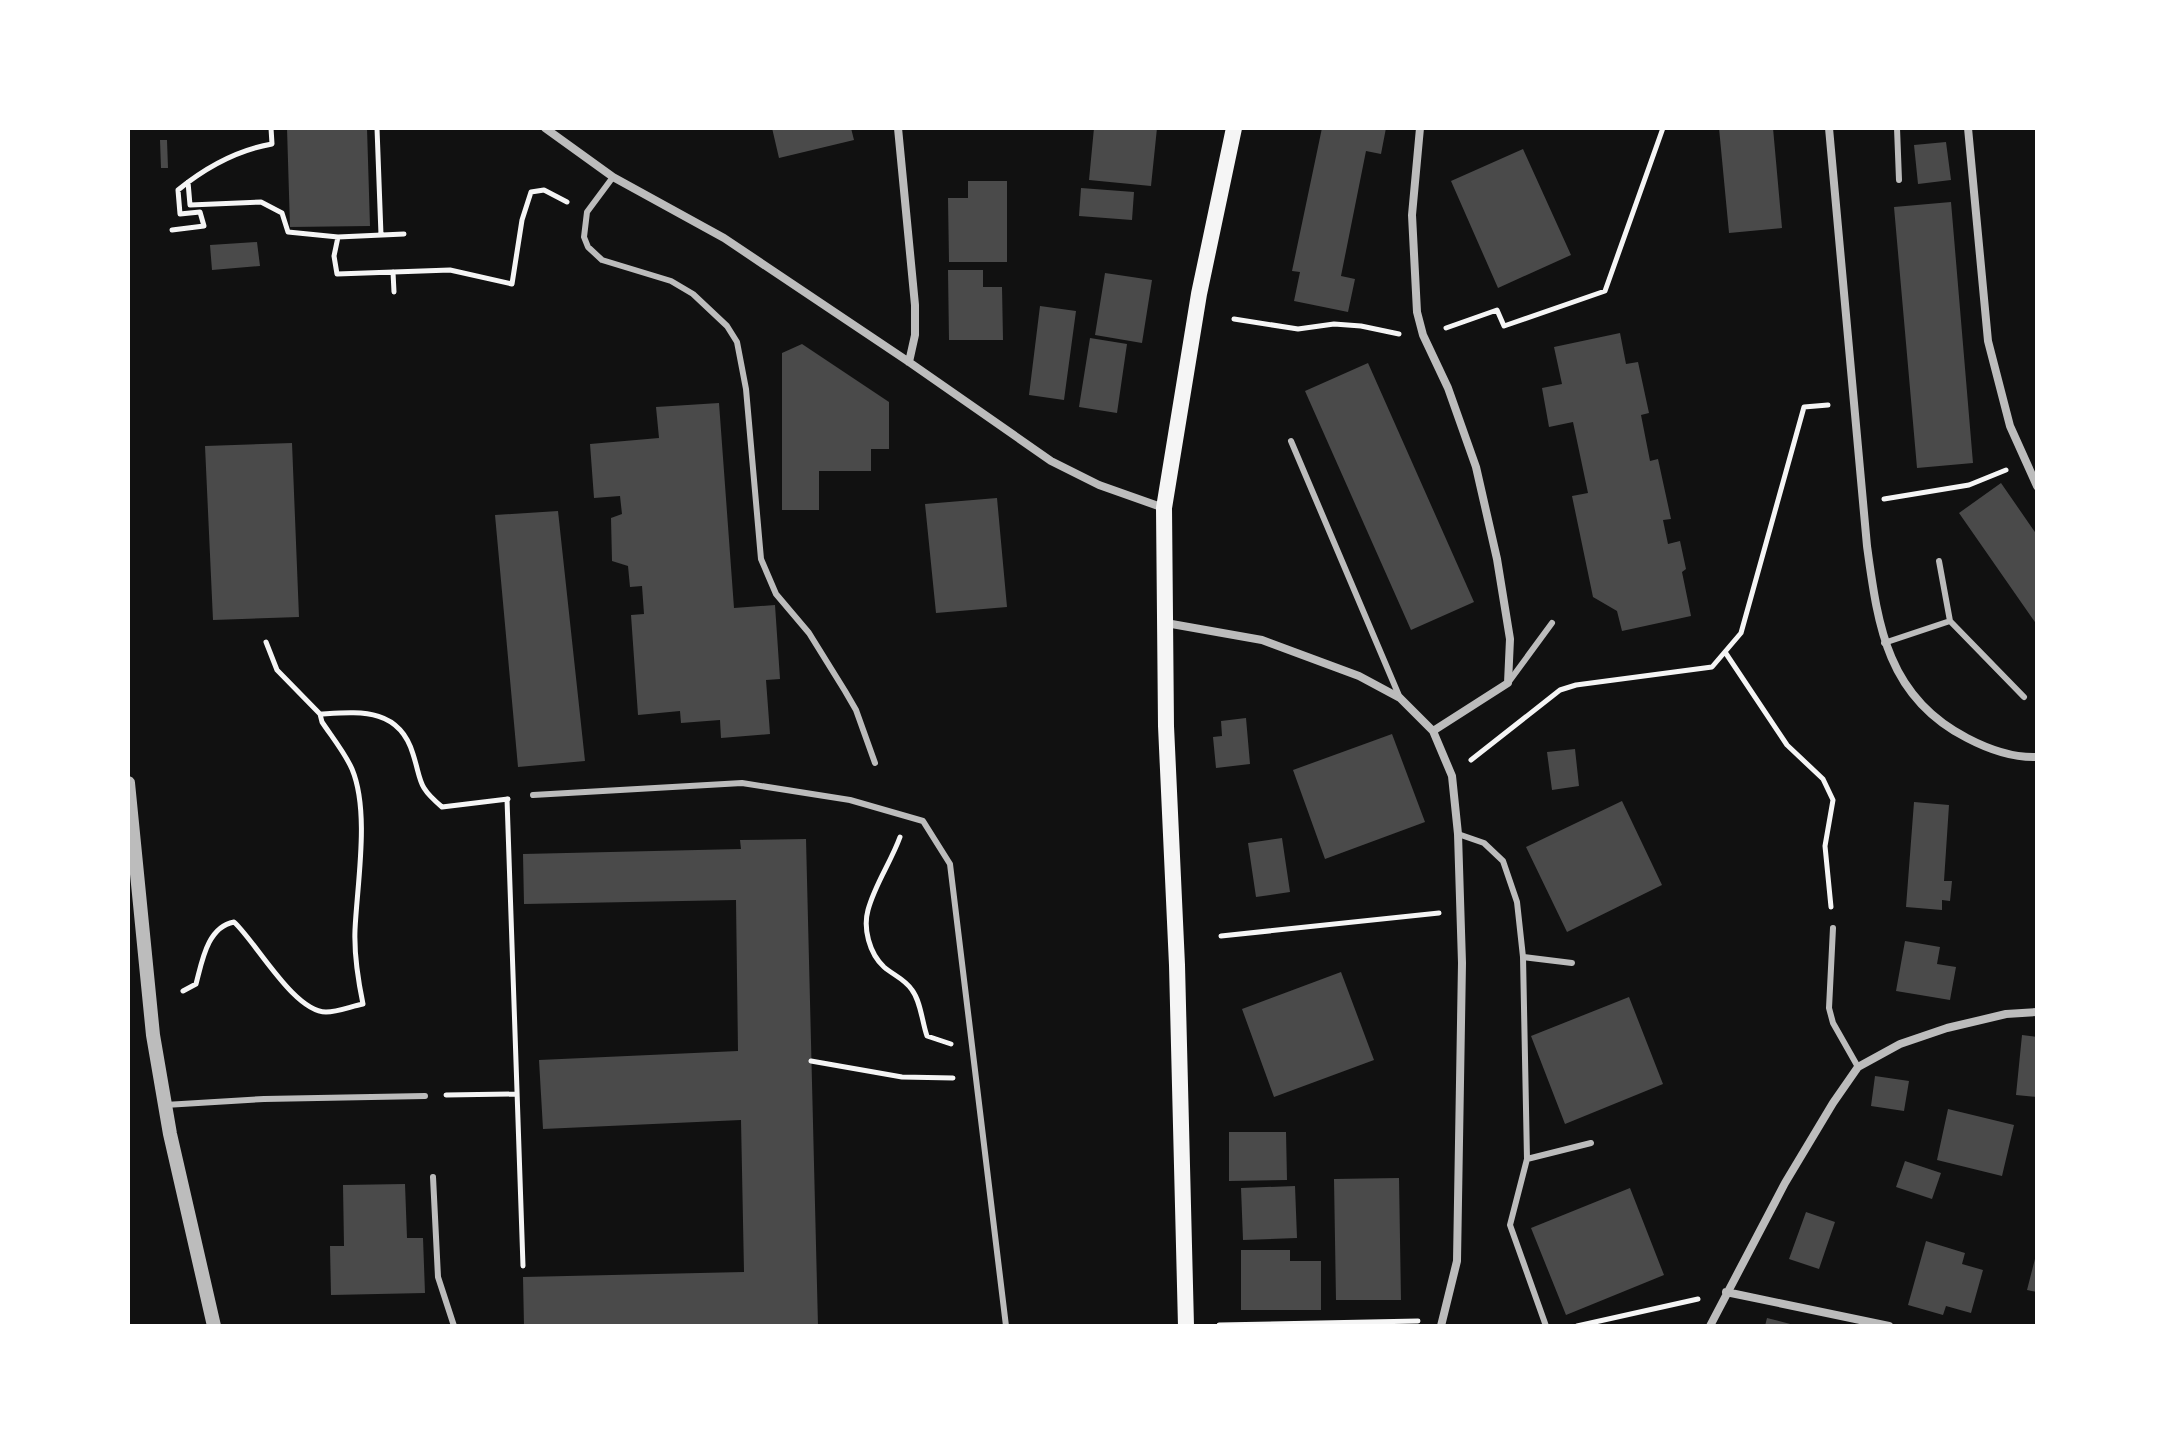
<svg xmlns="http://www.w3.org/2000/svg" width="2165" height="1454" font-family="Commissioner,sans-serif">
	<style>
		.building { fill: #4a4a4a }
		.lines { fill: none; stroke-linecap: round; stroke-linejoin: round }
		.path { stroke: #f5f5f5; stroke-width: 5 }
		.service { stroke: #bcbcbc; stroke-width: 6 }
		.minor { stroke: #bcbcbc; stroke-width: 8 }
		.tertiary { stroke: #bcbcbc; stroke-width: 14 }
		.secondary { stroke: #f5f5f5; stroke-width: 16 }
	</style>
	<rect width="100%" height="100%" fill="#111"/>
	<path class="building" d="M287 128H367L370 226 290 227Z
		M772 128H851L854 140 779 158Z
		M1094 128H1157L1151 186 1089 180Z
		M1322 128H1386L1381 154 1366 151 1341 276 1355 279 1348 312 1294 301 1300 272 1292 271Z
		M1719 128H1773L1782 228 1729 233Z
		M160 140H167L168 168H161Z
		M1946 142 1951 180 1918 184 1914 145Z
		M1523 149 1571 255 1498 288 1451 181Z
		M968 181H1007V262H949L948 198H968Z
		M1081 188 1134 192 1132 220 1079 216Z
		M1951 202 1973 463 1917 468 1894 207Z
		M257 242 260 266 212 270 210 245Z
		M948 270H983V287H1002L1003 340H949Z
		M1105 273 1152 280 1142 343 1095 335Z
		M1040 306 1076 311 1064 400 1029 395Z
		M1620 333 1626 364 1638 362 1649 413 1641 415 1650 461 1658 459 1671 519 1663 520 1668 544 1680 541 1686 569 1682 572 1691 616 1622 631 1617 611 1593 597 1572 496 1588 493 1573 422 1549 427 1542 388 1562 384 1554 347Z
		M1090 338 1127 344 1117 413 1079 407Z
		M802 344 889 402V449H871V471H819V510H782V353Z
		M1368 363 1474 602 1411 630 1305 391Z
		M719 403 734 608 775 605 780 679 766 680 770 734 721 738 720 720 681 723 680 711 638 715 631 615 644 614 642 586 630 587 628 566 612 561 611 518 622 514 620 496 594 498 590 444 659 438 656 407Z
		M292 443 299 617 213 620 205 446Z
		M2001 483 2037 535V625L1959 513Z
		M997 498 1007 607 936 613 925 504Z
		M558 511 585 761 518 767 495 515Z
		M1246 718 1250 764 1216 768 1213 737 1222 736 1221 721Z
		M1392 734 1425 822 1325 859 1293 770Z
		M1575 749 1579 786 1552 790 1547 752Z
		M1622 801 1662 885 1567 932 1526 847Z
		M1914 802 1949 805 1944 881H1952L1950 901 1942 900V910L1906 907Z
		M1282 838 1290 892 1256 897 1248 843Z
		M806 839 818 1326H524L523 1277 744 1272 741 1120 543 1129 539 1060 738 1051 736 900 524 904 523 854 741 849 740 840Z
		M1905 941 1940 947 1937 964 1956 967 1950 1000 1896 991Z
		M1341 972 1374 1060 1274 1097 1242 1009Z
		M1629 997 1663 1084 1565 1124 1531 1036Z
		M2022 1035 2037 1037V1097L2016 1095Z
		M1875 1076 1909 1081 1904 1111 1871 1106Z
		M1948 1109 2014 1125 2002 1176 1937 1160Z
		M1229 1132H1286L1287 1180 1229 1181Z
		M1905 1161 1941 1173 1932 1199 1896 1187Z
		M1399 1178 1401 1300H1336L1334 1179Z
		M405 1184 407 1238H423L425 1293 331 1295 330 1246H344L343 1185Z
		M1295 1186 1297 1238 1243 1240 1241 1188Z
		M1630 1188 1664 1275 1566 1315 1531 1228Z
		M1806 1212 1835 1222 1819 1269 1789 1259Z
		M1926 1241 1965 1253 1962 1264 1983 1270 1971 1313 1946 1306 1943 1315 1908 1305Z
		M1241 1250H1290V1261H1321V1310H1241Z
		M2036 1255H2037V1292L2027 1290Z
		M1767 1318 1794 1325V1326H1765Z"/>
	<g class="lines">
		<path class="path" d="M377 128 381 235
			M188 182 190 205 261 202 282 213 288 232 338 237 404 234
			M172 230 204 226 200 212 180 214 178 190C205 168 238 150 272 144L271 128
			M338 237 334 256 337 274 450 270 512 284 522 220 531 192 544 190 567 202
			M393 272 394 292
			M1234 319 1298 329 1334 324 1361 326 1399 334
			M1446 328 1497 310 1504 326 1605 291 1663 128
			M1884 499 1969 485 2006 470
			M266 642 277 670 320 714C359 712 399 707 413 754 422 782 417 786 442 807L508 799
			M1725 652 1787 745 1823 779 1833 800 1825 846 1831 907
			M1471 760 1560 690 1576 685 1712 667 1741 633 1804 407 1828 405
			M507 799 523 1266
			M900 837C891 862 875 884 868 910 863 928 869 953 884 967 893 975 905 979 912 990 921 1002 922 1022 927 1036L951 1044
			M1221 936 1439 913
			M183 991 196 984C202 962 207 927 234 922 256 942 294 1012 326 1012 338 1012 352 1006 363 1004 358 980 354 955 355 930 357 884 370 812 352 769 345 753 332 737 322 722L320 714
			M811 1061 902 1077 953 1078
			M446 1095 517 1094
			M1219 1325 1418 1321
			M1577 1326 1698 1299"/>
		<path class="service" d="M1897 128 1899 180
			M613 177 587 212 584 237 588 247 602 260 671 281 693 294 727 326 737 342 746 389 761 559 776 594 809 633 845 691 856 710 875 763
			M1291 441 1400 698
			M1939 561 1950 621
			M1884 643 1950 621 2024 697
			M1508 683 1552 623
			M533 795 742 783 850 800 923 821 950 864 1006 1326
			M1458 834 1484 843 1503 861 1517 902 1523 957 1527 1159 1510 1225 1546 1326
			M1833 928 1829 1008 1833 1023 1858 1067
			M1523 957 1572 963
			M165 1105 264 1099 425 1096
			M1527 1159 1591 1143
			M433 1177 438 1277 454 1326"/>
		<path class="minor" d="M545 128 613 177 724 238 909 362 1051 461 1099 485 1164 508
			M898 128 915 305V335L909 362
			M1420 128 1412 215 1417 312 1423 335 1448 388 1476 467 1497 559 1510 639 1508 683 1433 731
			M1829 128 1867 546C1878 626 1887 697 1967 738 1988 749 2012 758 2037 757
			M1968 128 1988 341 2010 426 2037 486
			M1166 623 1262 640 1359 676 1400 698 1433 731 1452 776 1458 834 1462 963 1457 1261 1441 1326
			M1726 1292 1889 1326
			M1710 1326 1785 1183 1833 1103 1858 1067 1900 1044 1947 1028 2006 1014 2037 1012"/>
		<path class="tertiary" d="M128 783 153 1035 170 1134 214 1326"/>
		<path class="secondary" d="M1186 1326 1177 965 1166 726 1164 508 1199 294 1234 128"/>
	</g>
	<rect width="2165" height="1454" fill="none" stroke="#ffffff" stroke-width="260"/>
</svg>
